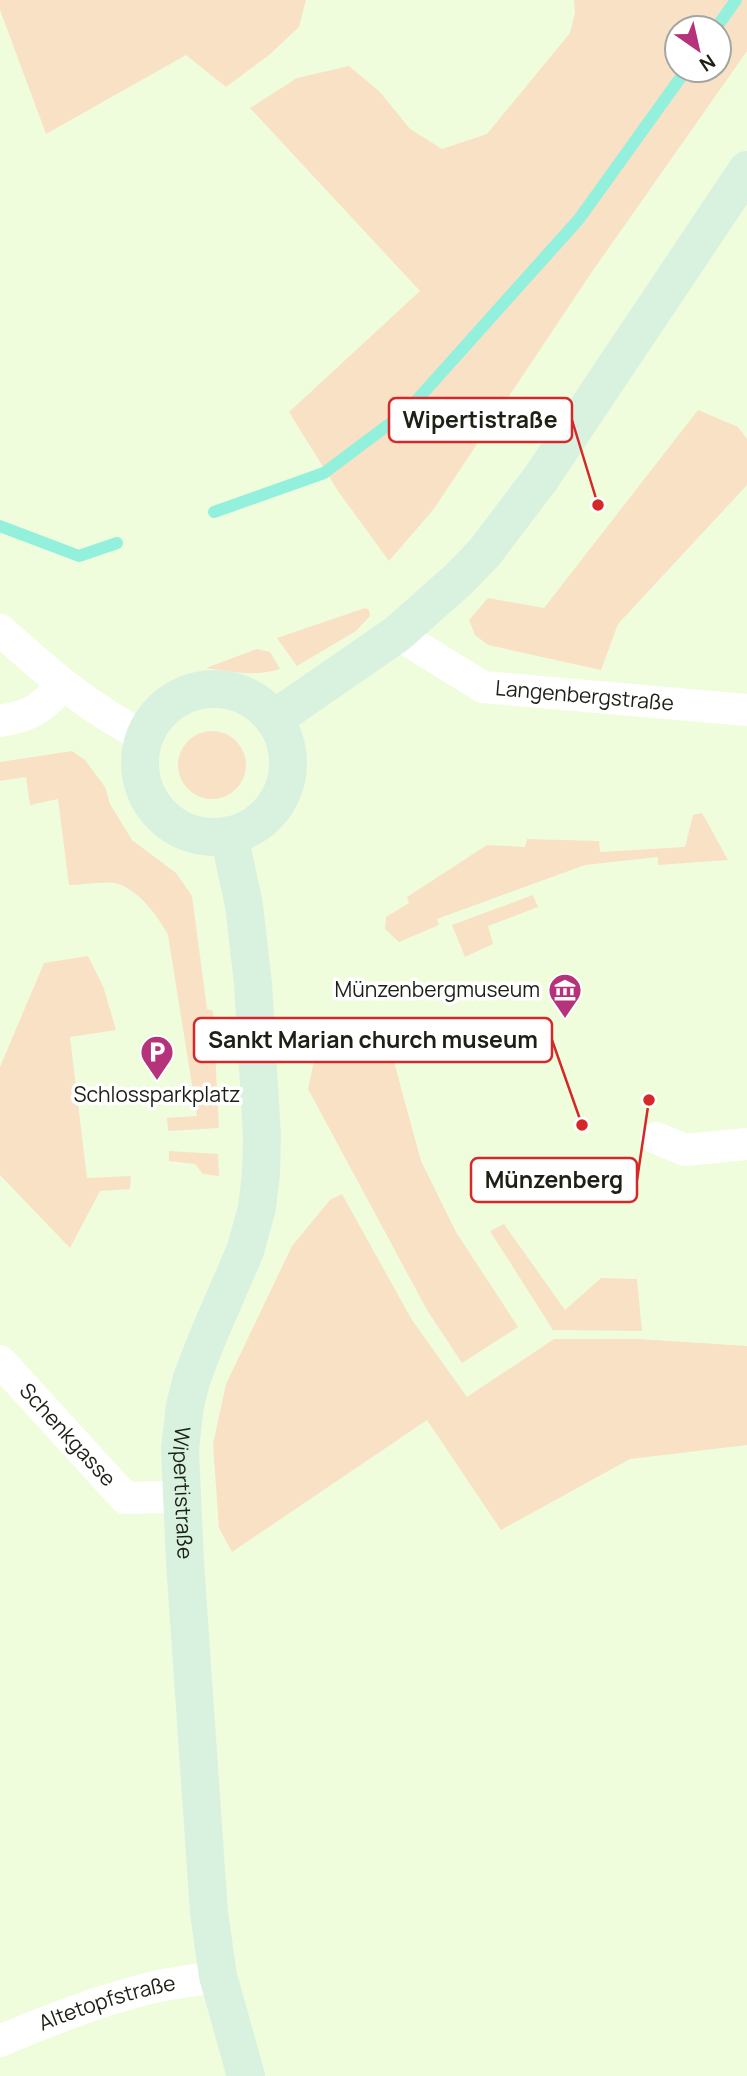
<svg xmlns="http://www.w3.org/2000/svg" width="747" height="2076" font-family="Manrope,sans-serif">
	<style>
		.green { fill: #f9e1c5; fill-rule: evenodd }
		.lines { fill: none; stroke-linecap: round; stroke-linejoin: round }
		.stream { stroke: #92f0dd; stroke-width: 12 }
		.street { stroke: #fff; stroke-width: 32 }
		.secondary { stroke: #d9f2e0; stroke-width: 38 }
		.labels { text-anchor: middle; stroke-width: 7; stroke-linejoin: round; paint-order: stroke }
		.street-label { font-size: 21px; fill: #1c2015; stroke: #fff }
		.poi-label { font-size: 21px; fill: #1c2015; stroke: #fff; text-anchor: end }
		.leader { fill: none; stroke: #d62828; stroke-width: 2.5 }
		.callout-dot { fill: #d62828; stroke: #fff; stroke-width: 2.5 }
		.callout { fill: #fff; stroke: #d62828; stroke-width: 2.5 }
		.callout-label { font-size: 23px; text-anchor: middle; font-weight: bold; fill: #1c2015 }
	</style>
	<rect width="100%" height="100%" fill="#f0fddc"/>
	<path class="green" d="M0 0H306L299 27 269 55 226 87 186 55 46 134 0 10Z
		M574 0H747V51L587 279 433 510 389 561 338 491 289 412 420 291 250 108 297 78 349 66 380 92 410 129 442 149 487 134 570 33 575 13ZM677 28H719V70H677Z
		M698 410 738 427 747 439V485L618 624 601 670 488 645 475 635 469 620 488 598 544 608Z
		M365 608 369 610 370 616 356 631 297 666 277 638Z
		M257 649 270 652 280 669C255 677 232 672 206 668Z
		M178 765a34 34 0 1 1 68 0a34 34 0 1 1-68 0Z
		M72 751 85 760 105 787 110 804 132 840 176 873 192 896 207 1009 213 1011 219 1128 168 1131 167 1118 197 1116 168 935C158 916 137 887 114 883 100 881 83 885 69 885L58 799 30 805 26 777 0 781V762Z
		M702 813 728 860 658 865V857L585 865 437 919 439 925 399 942 385 929 386 917 409 903 407 897 487 845 525 847 527 839 599 841 600 852 685 847 693 815Z
		M533 895 538 907 488 926 493 944 465 957 452 925Z
		M88 956 103 986 116 1030 70 1037 87 1178 131 1176 130 1189 100 1191 70 1248 0 1175V1067L44 963Z
		M393 1050 394 1062 421 1161 456 1232 518 1327 462 1363 427 1310 308 1089 314 1061Z
		M169 1151 218 1154 219 1176 203 1174 195 1164 169 1161Z
		M342 1194 412 1320 467 1397 554 1339H639L747 1346V1445L630 1459 501 1530 427 1420 232 1552 219 1528 213 1444 226 1384 292 1246 330 1200Z
		M504 1224 565 1310 601 1278 637 1279 642 1331 553 1330 490 1231Z"/>
	<g class="lines">
		<path class="stream" d="M716 28 736 0
			M214 512 324 473 408 410 579 219 686 70
			M0 526 79 556 117 543"/>
		<g class="street">
			<path d="M0 630C47 672 88 708 145 737"/>
			<path id="s1" d="M397 634 483 687 747 710"/>
			<path d="M0 721C34 715 39 709 63 686"/>
			<path d="M656 1138 685 1150 747 1144"/>
			<path id="s2" d="M0 1361 125 1498 181 1497"/>
			<path id="s3" d="M0 2041C51 2019 105 1998 159 1986 179 1982 199 1980 218 1976"/>
		</g>
		<g class="secondary">
			<circle cx="214" cy="763" r="74"/>
			<path d="M274 719 397 634 459 579 485 552 541 478 747 170"/>
			<path id="s4" d="M229 835 244 905 253 984 262 1136 261 1173 257 1208 245 1251 207 1339 192 1378 185 1405 180 1449 185 1562 209 1913 218 1976 246 2076"/>
		</g>
	</g>
	<defs>
		<symbol id="museum-pin" viewBox="-11 -11 22 30"><path d="M0 17L-7.5 6A9.5 9.5 0 1 1 7.5 6Z" fill="#b5337b" stroke="#fff"/><path d="M0-6L6-3V-2H-6V-3ZM-5-1h2V3h-2ZM-1-1h2V3h-2ZM3-1h2V3H3ZM-6 4H6V6H-6Z" fill="#fff"/></symbol>
		<symbol id="parking-pin" viewBox="-11 -11 22 30"><path d="M0 17L-7.5 6A9.5 9.5 0 1 1 7.5 6Z" fill="#b5337b" stroke="#fff"/><path d="M-3.5-5.5H1a3.5 3.5 0 0 1 0 7H-1V5.5H-3.5ZM-1-3.4V-.6H.8a1.4 1.4 0 0 0 0-2.8Z" fill="#fff"/></symbol>
	</defs>
	<g fill-rule="evenodd">
		<use href="#museum-pin" x="546" y="971" width="38" height="52"/>
		<use href="#parking-pin" x="138" y="1033" width="38" height="52"/>
	</g>
	<g class="labels">
		<g class="street-label">
			<text dy="7" stroke="none"><textPath href="#s1" startOffset="203">Langenbergstraße</textPath></text>
			<text dy="7" stroke="none"><textPath href="#s2" startOffset="100">Schenkgasse</textPath></text>
			<text dy="7" stroke="none"><textPath href="#s4" startOffset="674">Wipertistraße</textPath></text>
			<text dy="7" stroke="none"><textPath href="#s3" startOffset="114">Altetopfstraße</textPath></text>
		</g>
		<g class="poi-label">
			<text x="540" y="997">Münzenbergmuseum</text>
			<text x="157" y="1102" text-anchor="middle">Schlossparkplatz</text>
		</g>
	</g>
	<path class="leader" d="M598 505L572 420M582 1125L552 1040M649 1100L637 1180"/>
	<g class="callout-dot">
		<circle cx="598" cy="505" r="7"/>
		<circle cx="582" cy="1125" r="7"/>
		<circle cx="649" cy="1100" r="7"/>
	</g>
	<g class="callout">
		<rect x="389" y="398" width="183" height="44" rx="7"/>
		<rect x="194" y="1018" width="358" height="44" rx="7"/>
		<rect x="471" y="1158" width="166" height="44" rx="7"/>
	</g>
	<g class="callout-label">
		<text x="480" y="428">Wipertistraße</text>
		<text x="373" y="1048">Sankt Marian church museum</text>
		<text x="554" y="1188">Münzenberg</text>
	</g>
	<g transform="translate(698 49) rotate(146)"><circle r="33" fill="#ffffff" stroke="#a4a6a1" stroke-width="2"/>
	<path d="M0-5L12 26L0 18L-12 26Z" fill="#b5337b"/>
	<text y="-10" font-size="19" font-weight="bold" text-anchor="middle" fill="#1c2015">N</text>
	</g>
</svg>
